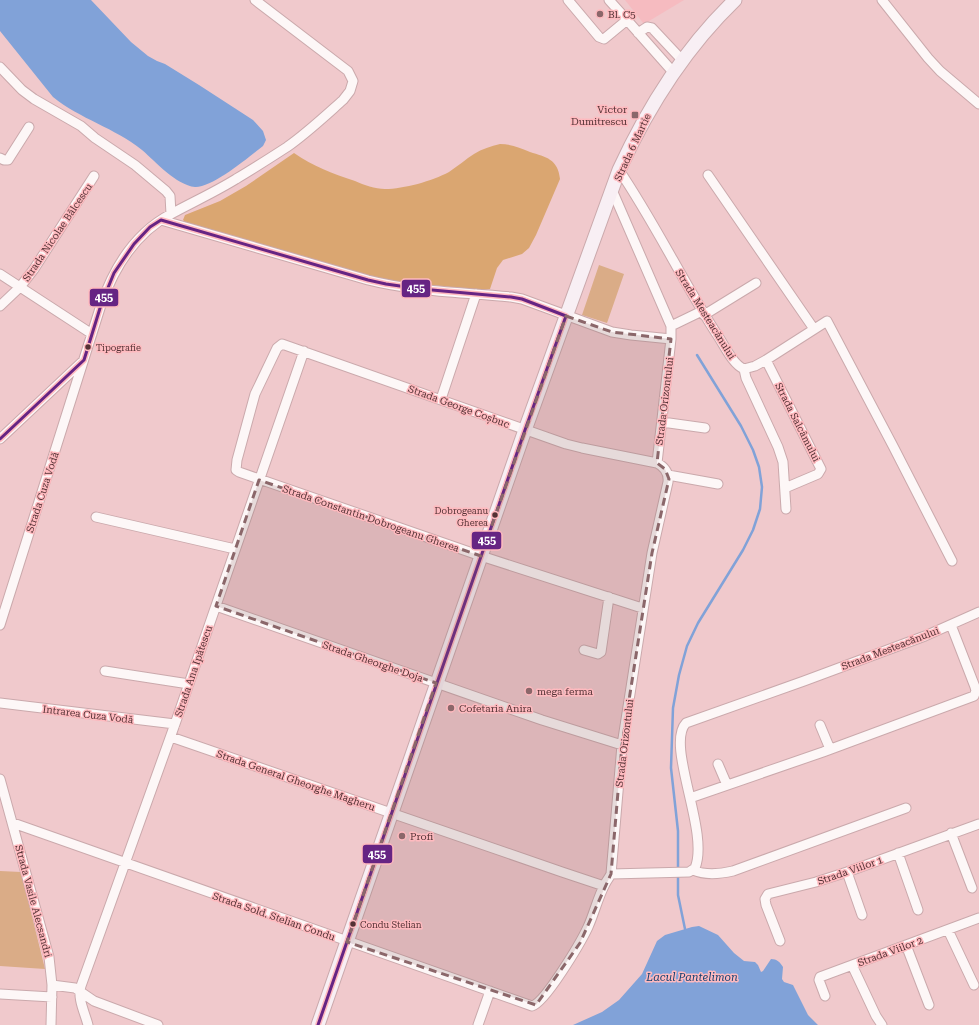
<svg xmlns="http://www.w3.org/2000/svg" width="979" height="1025" font-family="'Roboto Serif',serif">
	<style>
		.built { fill: #f6bbc0 }
		.green { fill: #daac87 }
		.forest { fill: #daa671 }
		.water { fill: #81a2d8 }
		.lines { fill: none; stroke-linecap: round; stroke-linejoin: round }
		.stream { stroke: #81a2d8; stroke-width: 2.5 }
		.street-casing { stroke: #caa9ac; stroke-width: 11 }
		.secondary-casing { stroke: #caa9ac; stroke-width: 15 }
		.street { stroke: #fdf7f7; stroke-width: 9 }
		.secondary { stroke: #f8eff4; stroke-width: 13 }
		.bus-1-casing { stroke: #ffbabf; stroke-width: 6 }
		.bus-1 { stroke: #662483; stroke-width: 3 }
		.marked { fill: #8b676a; fill-opacity: 0.2; stroke: #8b676a; stroke-width: 3; stroke-dasharray: 8 5; stroke-linejoin: round }
		.poi-dot { fill: #8b676a; stroke: #ffbabf; stroke-width: 1.5 }
		.bus-dot { fill: #543235; stroke: #ffbabf; stroke-width: 1.5 }
		.labels { text-anchor: middle; stroke-width: 3; stroke-linejoin: round; paint-order: stroke }
		.bus-label { font-size: 9px; fill: #543235; stroke: #ffbabf; text-anchor: start }
		.poi-label { font-size: 10px; fill: #543235; stroke: #ffbabf; text-anchor: start }
		.street-label { font-size: 10px; fill: #543235; stroke: #ffbabf }
		.water-label { font-size: 11px; font-style: italic; fill: #154172; stroke: #ffbabf }
		.line-badge { stroke: #ffbabf; stroke-width: 1.5 }
		.badge-label { font-size: 11px; text-anchor: middle; font-weight: bold; fill: #fff }
	</style>
	<rect width="100%" height="100%" fill="#f0c9cc"/>
	<path class="built" d="M625 0H684L644 24Z"/>
	<path class="green" d="M599 265 624 274 607 323 582 315Z
		M0 871 21 872 45 969 0 966Z"/>
	<path class="forest" d="M500 144C511 144 520 148 530 152 546 157 558 159 560 179L536 235 529 248 522 254 503 260 497 268 490 289 483 290 397 282 371 276 186 223 183 220 185 215 220 201 246 186 294 153C313 166 333 174 355 181 364 185 375 189 385 189 404 189 432 181 449 172 458 166 466 159 474 154 482 149 491 146 500 144Z"/>
	<path class="water" d="M0 0H91L131 42 148 56 157 61 165 64 199 85 253 120 263 131 266 140 263 146C249 157 212 188 195 187 176 185 156 162 142 150 115 128 80 119 53 97L0 31Z
		M699 926 718 935 734 953 744 961 755 962 758 965 761 972 763 971 771 959C777 959 780 962 783 967L782 979 784 982 793 985 808 1015 818 1025H573L602 1012 619 1000 642 974 657 941 665 935 692 927Z"/>
	<g class="lines">
		<path class="stream" d="M685 929 678 895V831L671 768 673 708 679 675 687 646 698 623 743 550 753 530 760 509 762 487 759 467 753 450 741 426 697 355"/>
		<defs>
			<path id="street" d="M568 0 599 37 604 39 627 20 609 0
				M882 0 928 58 940 71 979 104
				M627 20 673 72
				M638 33 647 27 652 28 682 60
				M0 67 22 90 34 99 81 126 95 138 135 165 166 191 170 196 171 214
				M0 158 4 160H8L29 127
				M619 170C655 223 682 280 716 333 724 344 732 364 744 369
				M708 175 814 329
				M612 190 671 326V339L657 463
				M161 220 368 280C415 292 463 292 511 297L522 299 612 332 631 335 671 339
				M0 274 92 334
				M0 306 20 287 34 269 94 176
				M704 315 756 283
				M671 326 702 311
				M766 360 821 469 818 474 785 488
				M744 369 755 366 766 360 827 321 893 446 952 561
				M744 369 746 378 778 447 783 462 786 509
				M441 399 476 294
				M662 422 705 428
				M0 439 83 361
				M668 475 718 484
				M96 517 235 549
				M216 606 542 720 622 745
				M0 625 101 305C114 267 135 233 171 214 193 202 215 192 236 179 253 169 270 158 287 147 307 133 325 116 343 100L350 91 353 81 348 71 255 0
				M584 650 598 654 601 652 609 597
				M105 671 189 684
				M0 703 175 724
				M820 725 830 749
				M171 737 562 872 604 886
				M718 764 727 785
				M0 779 49 957 52 985 51 1025
				M690 798 823 752 974 696 976 691 975 687 951 625
				M13 823 532 1006C545 1003 581 942 588 927 594 914 598 897 605 884 607 880 609 878 611 874L622 745 652 553 668 482C669 473 665 467 657 463L582 448 566 444 282 344 277 348 255 394 237 460 236 470 239 472 481 556 642 608
				M951 833 972 888
				M898 853 918 910
				M693 870C706 876 720 874 733 871L906 808
				M847 872 862 915
				M611 874 689 872 695 868C710 832 665 745 686 723L804 681 925 636 979 612
				M948 930 974 985
				M780 941 766 905 765 899 768 894 816 882 847 872 979 824
				M906 945 929 1005
				M852 965 876 1016 882 1025
				M52 985 75 988 94 1001 158 1025
				M0 994 52 997
				M825 996 819 980 820 977 979 918
				M88 1025C85 1013 77 998 81 986L175 724 304 351
				M478 1025 490 991"/>
			<path id="secondary" d="M318 1025 525 430 619 170C648 107 685 48 735 0"/>
		</defs>
		<use href="#street" class="street-casing"/>
		<use href="#secondary" class="secondary-casing"/>
		<use href="#street" class="street"/>
		<use href="#secondary" class="secondary"/>
		<defs>
			<path id="bus-1" d="M0 439 84 360 101 305 114 273 134 244 150 227 161 220 368 280 386 284 421 289 511 297 522 299 566 316 525 430 318 1025"/>
		</defs>
		<use href="#bus-1" class="bus-1-casing"/>
		<use href="#bus-1" class="bus-1"/>
	</g>
	<path class="marked" d="M566 316 612 332 671 339 657 463 665 469 669 479 652 553 622 745 611 874 580 943 536 1005 347 942 436 683 216 606 259 480 481 556Z"/>
	<g class="poi-dot">
		<circle cx="600" cy="14" r="4"/>
		<rect x="631" y="111" width="8" height="8" rx="2"/>
		<circle cx="529" cy="691" r="4"/>
		<circle cx="451" cy="708" r="4"/>
		<circle cx="402" cy="836" r="4"/>
	</g>
	<g class="bus-dot">
		<circle cx="88" cy="347" r="3.5"/>
		<circle cx="495" cy="515" r="3.5"/>
		<circle cx="353" cy="924" r="3.5"/>
	</g>
	<g class="labels">
		<g class="bus-label">
			<text x="96" y="351">Tipografie</text>
			<text x="488" y="514" text-anchor="end">Dobrogeanu<tspan x="488" dy="12">Gherea</tspan></text>
			<text x="360" y="928">Condu Stelian</text>
		</g>
		<g class="poi-label">
			<text x="608" y="18">Bl. C5</text>
			<text x="627" y="113" text-anchor="end">Victor<tspan x="627" dy="12">Dumitrescu</tspan></text>
			<text x="537" y="695">mega ferma</text>
			<text x="459" y="712">Cofetaria Anira</text>
			<text x="410" y="840">Profi</text>
		</g>
		<g class="street-label">
			<text transform="translate(632 147) rotate(-65)" y="4">Strada 6 Martie</text>
			<text transform="translate(57 232) rotate(-56)" y="4">Strada Nicolae Bălcescu</text>
			<text transform="translate(706 314) rotate(58)" y="4">Strada Mesteacănului</text>
			<text transform="translate(664 401) rotate(-83)" y="4">Strada Orizontului</text>
			<text transform="translate(459 406) rotate(20)" y="4">Strada George Coșbuc</text>
			<text transform="translate(798 422) rotate(63)" y="4">Strada Salcâmului</text>
			<text transform="translate(42 492) rotate(-72)" y="4">Strada Cuza Vodă</text>
			<text transform="translate(371 518) rotate(19)" y="4">Strada Constantin Dobrogeanu Gherea</text>
			<text transform="translate(890 648) rotate(-21)" y="4">Strada Mesteacănului</text>
			<text transform="translate(373 661) rotate(19)" y="4">Strada Gheorghe Doja</text>
			<text transform="translate(193 671) rotate(-71)" y="4">Strada Ana Ipătescu</text>
			<text transform="translate(88 714) rotate(7)" y="4">Intrarea Cuza Vodă</text>
			<text transform="translate(624 743) rotate(-83)" y="4">Strada Orizontului</text>
			<text transform="translate(296 780) rotate(19)" y="4">Strada General Gheorghe Magheru</text>
			<text transform="translate(850 870) rotate(-19)" y="4">Strada Viilor 1</text>
			<text transform="translate(34 901) rotate(75)" y="4">Strada Vasile Alecsandri</text>
			<text transform="translate(274 916) rotate(19)" y="4">Strada Sold. Stelian Condu</text>
			<text transform="translate(890 951) rotate(-20)" y="4">Strada Viilor 2</text>
		</g>
		<g class="water-label">
			<text x="692" y="981">Lacul Pantelimon</text>
		</g>
	</g>
	<g class="line-badge">
		<rect x="401" y="279" width="30" height="19" rx="4" fill="#662483"/>
		<rect x="89" y="288" width="30" height="19" rx="4" fill="#662483"/>
		<rect x="471" y="531" width="31" height="19" rx="4" fill="#662483"/>
		<rect x="362" y="844" width="31" height="20" rx="4" fill="#662483"/>
	</g>
	<g class="badge-label">
		<text x="416" y="292">455</text>
		<text x="104" y="301">455</text>
		<text x="487" y="544">455</text>
		<text x="377" y="858">455</text>
	</g>
</svg>
